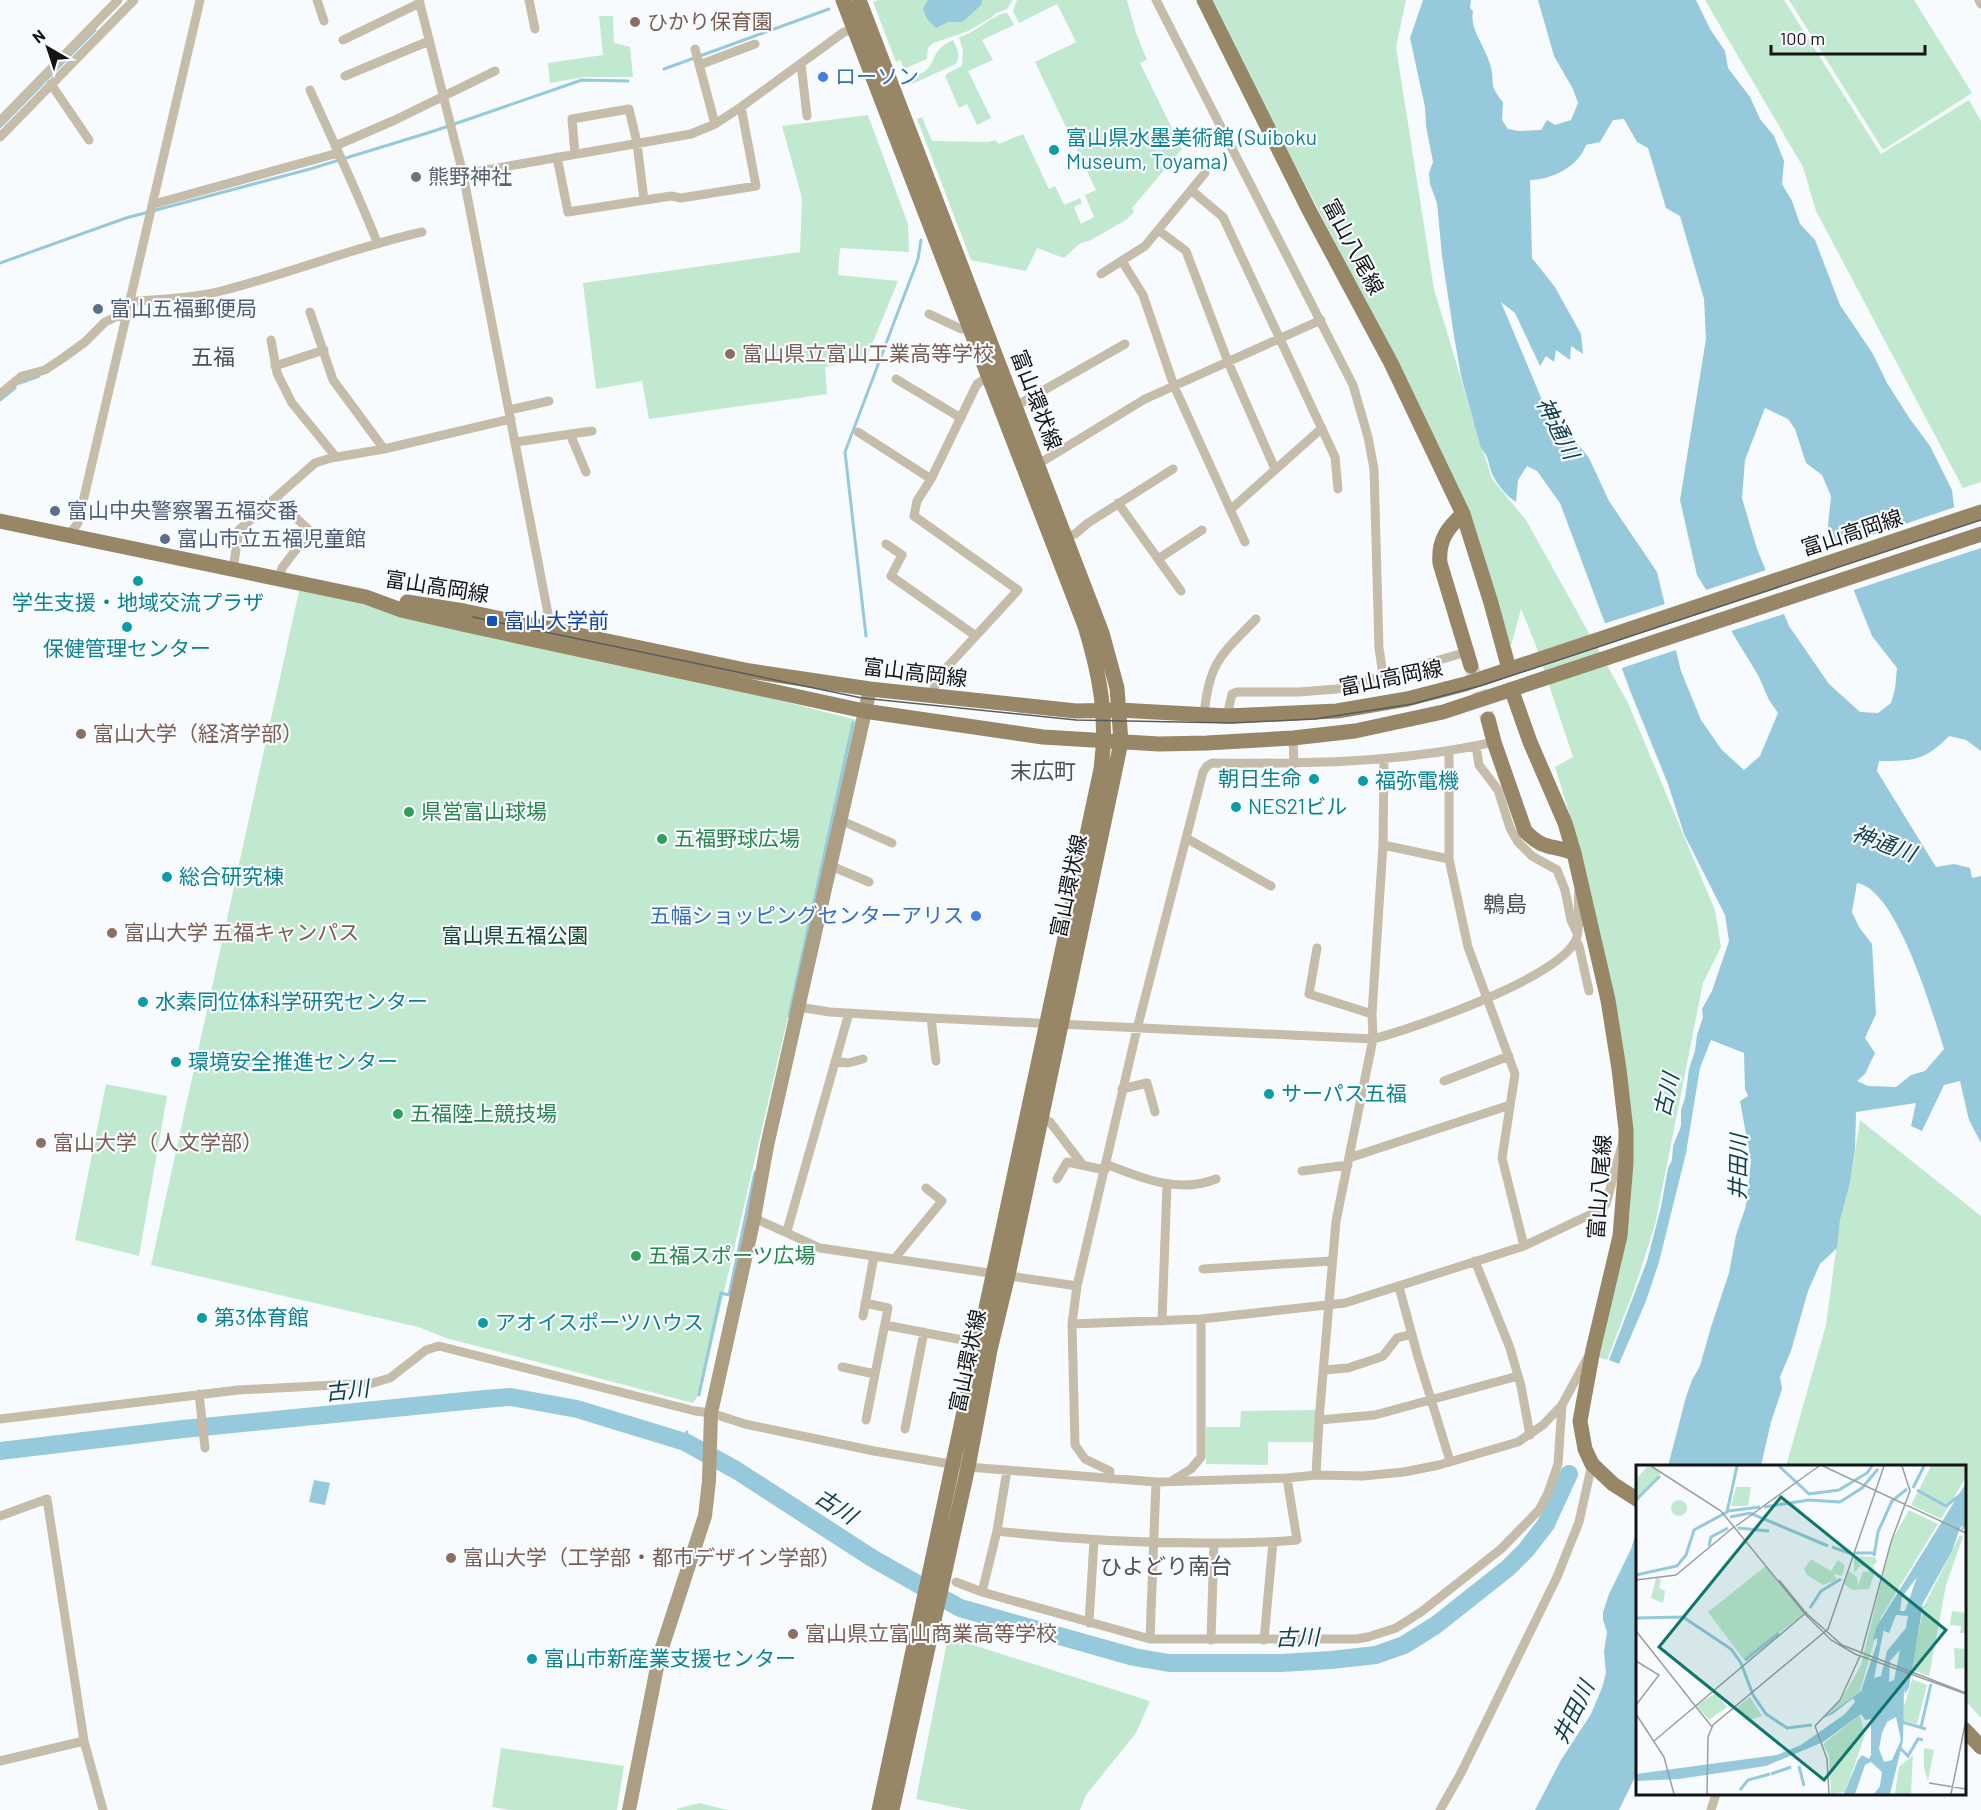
<svg xmlns="http://www.w3.org/2000/svg" width="1981" height="1810" font-family="Barlow,'Noto Sans JP',sans-serif">
	<style>
		.green { fill: #c1e9cf }
		.water { fill: #95c9db; fill-rule: evenodd }
		.pier { fill: #f8fbfe }
		.lines { fill: none; stroke-linecap: round; stroke-linejoin: round }
		.stream { stroke: #95c9db; stroke-width: 3 }
		.river { stroke: #95c9db; stroke-width: 18 }
		.primary-tunnel { stroke: #d6d8db; stroke-width: 15; stroke-dasharray: 15 8; stroke-linecap: butt }
		.street { stroke: #c5bcaa; stroke-width: 9 }
		.secondary { stroke: #ab9e83; stroke-width: 14 }
		.primary { stroke: #988766; stroke-width: 15 }
		.tram { stroke: #595b5d; stroke-width: 1.5 }
		.education-dot { fill: #8d6e63; stroke: #f8fbfe; stroke-width: 2 }
		.shop-dot { fill: #3f7fe0; stroke: #f8fbfe; stroke-width: 2 }
		.culture-dot { fill: #0f9aa8; stroke: #f8fbfe; stroke-width: 2 }
		.worship-dot { fill: #6b7280; stroke: #f8fbfe; stroke-width: 2 }
		.service-dot { fill: #5c6f8a; stroke: #f8fbfe; stroke-width: 2 }
		.transit-dot { fill: #1a4fb4; stroke: #f8fbfe; stroke-width: 2 }
		.leisure-dot { fill: #2e9e5b; stroke: #f8fbfe; stroke-width: 2 }
		.labels { text-anchor: middle; stroke-width: 4.5; stroke-linejoin: round; paint-order: stroke }
		.education-label { font-size: 21px; fill: #785e54; stroke: #f8fbfe; text-anchor: start }
		.shop-label { font-size: 21px; fill: #366cbe; stroke: #f8fbfe; text-anchor: start }
		.culture-label { font-size: 21px; fill: #0d838f; stroke: #f8fbfe; text-anchor: start }
		.worship-label { font-size: 21px; fill: #5b616d; stroke: #f8fbfe; text-anchor: start }
		.street-label { font-size: 21px; fill: #131415; stroke: #f8fbfe }
		.service-label { font-size: 21px; fill: #4e5e75; stroke: #f8fbfe; text-anchor: start }
		.transit-label { font-size: 21px; fill: #164399; stroke: #f8fbfe; text-anchor: start }
		.leisure-label { font-size: 21px; fill: #27864d; stroke: #f8fbfe; text-anchor: start }
		.park-label { font-size: 21px; fill: #14472c; stroke: #f8fbfe }
		.neighbourhood-label { font-size: 22px; fill: #4e5053; stroke: #f8fbfe }
		.water-label { font-size: 22px; font-style: italic; fill: #12414e; stroke: #f8fbfe }
		.inset-river { fill: none; stroke: #95c9db; stroke-width: 3 }
		.inset-road { fill: none; stroke: #9c9fa1; stroke-width: 1.5 }
		.view { fill: #0f766e; fill-opacity: 0.15; stroke: #0f766e; stroke-width: 3 }
		.inset-edge { fill: none; stroke: #131415; stroke-width: 3 }
	</style>
	<rect width="100%" height="100%" fill="#f8fbfe"/>
	<path class="green" d="M878 0H1013L1007 9 996 13 991 18 966 32 933 43 928 48 927 59 904 69 900 60 896 62 873 2Z
		M1017 0H1127L1136 33 1147 60 1140 63 1182 149 1132 208 1134 212 1126 220 1091 240 1079 244 1064 258 1037 248 1026 271 971 260 917 119 922 117 932 141 988 142 995 140 999 144 1023 134 1049 189 1055 186 1064 205 1080 198 1082 203 1074 207 1081 224 1094 217 1085 195 1096 190 1035 62 1076 42 1057 4 1019 23 1013 11Z
		M1210 0H1406L1396 47 1434 289 1474 422 1492 479 1526 520 1628 703 1715 910 1721 947 1703 983 1655 1225 1634 1290 1607 1360 1598 1357 1630 1213 1631 1131 1572 822 1555 767 1573 757 1535 643 1521 609 1511 646 1444 463 1352 275Z
		M1705 0H1784L1881 154 1969 100 1981 121V482L1963 488 1816 211 1803 167Z
		M1789 0H1914L1972 93 1883 150Z
		M1005 13 1008 14 1014 25 982 40 993 60 968 71 991 118 977 125 967 104 959 108 945 76 948 73 962 66 963 51 959 37C976 33 991 16 1005 13Z
		M599 16H613L614 43 630 47 633 77H584L550 83 548 63 603 55Z
		M953 40C957 48 961 55 956 64L912 84 910 77C915 75 921 74 924 72 937 63 930 50 953 40Z
		M868 115 908 224 909 252 840 248 838 275 898 281 866 359 825 367 827 394 649 419 642 381 596 389 583 283 800 252 802 198 782 126Z
		M299 591C487 626 672 673 857 720L701 1391 693 1403 446 1338 418 1327 151 1265Z
		M106 1084 167 1096 139 1256 75 1240Z
		M1860 1120 1981 1216V1718L1965 1700 1964 1466H1786L1826 1325 1840 1220 1850 1183Z
		M1317 1410 1314 1442H1268V1465L1206 1464V1427H1240L1241 1411Z
		M948 1637 1150 1701 1136 1733 1086 1795 1080 1810H967L916 1799Z
		M501 1748 624 1766 617 1810H510L492 1807Z
		M700 1803 727 1810H676L679 1808Z"/>
	<path class="water" d="M928 0H982L981 5 966 19 962 22H948L936 28 927 19 923 9Z
		M1423 0H1471L1470 8 1473 11C1469 29 1485 46 1490 64 1496 83 1487 83 1503 102L1502 120 1508 129 1519 131 1541 130 1547 120 1555 125 1571 120 1578 103 1573 89 1554 56 1538 0H1696L1710 29 1725 51 1728 68 1750 97 1760 119 1774 136 1784 161 1782 184 1792 201 1800 224 1815 240 1840 305 1873 354 1887 383 1910 419 1930 446 1952 490 1954 506 1981 541V751L1966 740 1949 736C1925 761 1912 761 1879 761L1877 771 1936 867 1954 864 1970 868 1972 878 1981 876V1143L1969 1120 1960 1081 1944 1085 1922 1131 1911 1126 1916 1103 1856 1112 1855 1149 1850 1183 1840 1220 1837 1248 1820 1264 1808 1291 1791 1351 1780 1377 1782 1389 1771 1422 1761 1466H1668L1686 1397 1692 1380 1700 1366 1711 1327 1729 1273 1736 1235 1746 1206 1751 1161 1740 1101 1748 1096 1745 1089 1744 1053 1711 1040 1700 1068 1686 1153 1659 1262 1646 1301 1619 1364 1609 1360 1647 1261 1661 1207 1668 1168 1672 1160 1673 1146 1681 1126V1110L1685 1098 1689 1069 1695 1051 1697 1035 1703 1017 1702 1009 1712 991 1729 941 1725 915 1684 834 1668 784 1631 693 1560 503 1537 471 1527 466 1518 480 1516 502C1507 497 1498 485 1493 476 1488 465 1490 458 1481 448L1461 376 1454 336 1442 256 1437 203 1430 184 1429 173 1433 162 1426 126 1425 107 1410 38ZM1624 119 1637 142 1648 148 1666 208 1680 216 1704 299 1706 339 1680 500 1697 575 1758 675 1769 700 1778 713 1760 756 1744 770 1722 750 1701 720 1681 671 1657 572 1609 501 1589 458 1542 400 1501 302 1515 313 1540 366 1546 356 1554 362 1556 350 1570 360 1571 346 1583 354 1581 334 1555 287 1532 258 1530 180C1552 180 1579 166 1586 145L1600 142 1613 120ZM1765 408 1788 419 1795 429 1806 463 1822 475 1831 496 1828 526 1872 636 1897 668 1895 689 1891 703 1878 713 1860 712 1829 684 1789 626 1757 549 1742 498 1745 460ZM1857 883C1897 889 1933 1014 1944 1049L1925 1071 1911 1075 1896 1087 1868 1086 1857 1081 1865 1074 1875 1053 1865 1038 1876 1014 1872 944 1859 927 1852 912Z
		M314 1480 330 1483 325 1505 309 1502Z
		M1637 1529V1773L1619 1810H1535L1561 1760 1591 1714 1602 1688 1606 1673 1604 1652 1607 1632 1603 1620V1612L1609 1594 1631 1549Z"/>
	<path class="pier" d="M1958 506 1981 536V548L1851 591 1834 548Z
		M1769 569 1787 613 1728 632 1703 591Z
		M1668 603 1679 649 1619 669 1603 624Z"/>
	<g class="lines">
		<path class="stream" d="M664 69 829 9
			M0 127 95 30
			M0 263 126 218 310 169 434 131 582 80 628 81
			M20 383 39 376
			M0 400 15 388
			M866 636 845 452 918 259 921 240
			M789 1016 853 723
			M699 1395 721 1293 729 1295 755 1172
			M685 1442 687 1432"/>
		<path class="river" d="M0 1451 183 1429 485 1399 511 1397 577 1409 685 1442 736 1470 872 1558 960 1608 1134 1657 1169 1663H1281L1331 1660 1376 1655 1404 1645 1436 1625 1508 1568 1526 1550 1546 1524 1569 1474"/>
		<path class="primary-tunnel" d="M1472 669 1488 719"/>
		<path class="street" d="M317 0 324 21
			M419 0 463 174 551 629
			M529 0 535 29
			M1156 0 1353 385 1368 437 1374 469 1379 648 1383 675
			M1979 0 1981 4
			M343 40 420 3
			M695 49 715 124
			M801 64 807 116
			M699 65 755 44
			M345 76 429 41
			M51 84 89 140
			M310 90C333 141 357 191 377 242
			M0 121 118 0
			M0 137 134 0
			M335 146 395 120 495 71
			M575 154 572 119 629 109 637 143 644 200
			M557 157 568 212 671 196 681 198 756 186 741 107
			M463 174 691 134 715 124 741 107 844 32 857 28
			M1191 190 1223 217 1335 457 1338 489
			M154 204 338 153
			M1158 230 1186 251 1228 362 1275 469
			M1122 261 1143 295 1174 386 1245 542
			M1101 274 1145 246 1205 173
			M130 302C161 299 195 298 225 290 291 273 355 247 422 232
			M310 312 333 380 384 449
			M929 314 961 329 970 327
			M271 340 277 373 292 403 336 457
			M275 366 324 350
			M896 379 961 418
			M0 394 22 376 45 370 63 358 85 342 105 322 118 316 126 318
			M1012 406 1023 402 1125 344
			M509 410 549 401
			M858 432 931 479
			M570 434 586 472
			M516 442 592 431
			M1035 466 1145 399 1321 320
			M275 498 310 531 282 568 279 578
			M1118 503 1181 591
			M1230 510 1322 428
			M69 535 78 523 200 0
			M1061 539 1075 534 1088 523 1173 469
			M886 544 902 555 891 576 976 636
			M1158 559 1202 530
			M233 569 239 530 315 463 331 458 384 449 511 419
			M931 697 938 677 1018 590 914 516 917 501 931 479 977 384 992 374
			M1204 715C1209 662 1221 655 1256 619
			M1227 716 1232 694 1237 692H1299L1337 689 1467 652
			M1293 738 1294 764
			M1494 742C1399 763 1308 764 1212 763L1207 766 1203 772 1137 1029 1077 1286 1072 1324 1201 1319 1345 1303 1524 1246 1600 1210 1606 1204 1623 1141
			M1476 746 1479 765 1498 790 1510 828 1518 842 1532 856 1557 870 1565 890 1571 920 1576 931
			M840 820 892 843
			M1186 838 1271 886
			M1383 845 1449 859V752
			M1449 859 1468 947 1515 1074 1502 1158 1524 1246
			M829 865 869 882
			M1576 941 1579 946 1589 991
			M1317 948 1309 994 1372 1014
			M798 1007 830 1012 931 1018 1373 1039C1415 1028 1557 979 1576 940 1581 928 1577 904 1579 890
			M931 1018 936 1061
			M835 1061 848 1063 863 1059
			M1444 1081 1509 1056
			M1122 1089 1147 1083 1155 1112
			M1041 1119 1050 1122 1082 1164
			M1349 1158 1510 1105
			M1106 1164C1141 1178 1179 1194 1216 1179
			M1302 1171 1348 1165
			M1057 1179 1067 1162 1105 1170
			M754 1218 820 1248 1077 1286
			M787 1231 849 1013
			M895 1258 942 1201 926 1188
			M1475 1261 1510 1348 1521 1386 1530 1435
			M1203 1269 1332 1261
			M1399 1287 1418 1357 1450 1461
			M865 1303 888 1308 866 1420
			M863 1316 874 1256
			M1162 1321 1167 1184
			M1072 1324 1075 1445 1085 1459 1110 1471V1479
			M885 1325 978 1343
			M842 1367 875 1374
			M1324 1370 1348 1368 1375 1359 1383 1356 1397 1338 1412 1334
			M199 1394 205 1448
			M0 1419 238 1390 373 1383 390 1378 426 1350 439 1346 695 1411 711 1413 745 1424 874 1451 968 1467 1156 1482 1287 1478 1316 1475 1363 1476 1404 1472 1439 1465 1518 1442 1543 1425 1562 1405 1588 1357
			M1319 1420 1375 1415 1518 1376
			M905 1429 924 1332
			M1007 1470 997 1531 982 1592 1150 1639H1356L1368 1637 1396 1628 1421 1612 1501 1549 1539 1510 1548 1493 1558 1464 1562 1405
			M1316 1475 1319 1420 1336 1221 1373 1039 1372 1014 1383 845 1384 759
			M1173 1480 1191 1469 1201 1457V1319
			M0 1516 47 1499 84 1741 103 1810
			M997 1531C1066 1539 1134 1543 1204 1543 1235 1543 1266 1543 1297 1540L1287 1478
			M956 1582 982 1592
			M1089 1623 1094 1540
			M1150 1639 1156 1482
			M1211 1640 1214 1543
			M1264 1640 1273 1542
			M0 1761 84 1741
			M1440 1810 1461 1773 1557 1577 1579 1522 1592 1464
			M1711 1810 1716 1794"/>
		<path class="secondary" d="M629 1810 659 1657 705 1516 709 1481 711 1413 754 1218 767 1146 870 689"/>
		<path class="primary" d="M843 0 1085 626C1100 675 1108 717 1101 769L879 1810
			M859 0 1102 633 1117 688 1121 742 1008 1275 990 1350 968 1467 892 1810
			M1204 0 1310 212 1391 363 1463 514 1491 603 1509 669
			M1463 514C1447 528 1438 541 1440 563L1471 666
			M0 521 366 597 401 610 462 624 864 711 1043 737 1159 744 1207 743 1293 738 1355 731 1443 712 1981 534
			M407 602 464 611 750 671 870 689 1076 711 1119 710 1227 716 1337 711 1407 699 1465 684 1981 512
			M1512 691 1530 742 1565 823 1574 853 1608 1000 1619 1069 1626 1130V1163L1620 1236 1593 1350 1580 1421 1585 1449 1592 1464 1613 1484 1638 1500
			M1488 719 1494 742 1525 831C1544 851 1551 844 1574 853
			M1964 1729 1981 1747"/>
		<path class="tram" d="M473 617 862 698 1076 720 1232 723 1315 719 1412 704 1483 685 1981 520"/>
	</g>
	<g class="education-dot">
		<circle cx="635" cy="22" r="6"/>
		<circle cx="730" cy="354" r="6"/>
		<circle cx="81" cy="734" r="6"/>
		<circle cx="112" cy="933" r="6"/>
		<circle cx="41" cy="1143" r="6"/>
		<circle cx="451" cy="1558" r="6"/>
		<circle cx="793" cy="1634" r="6"/>
	</g>
	<g class="shop-dot">
		<circle cx="823" cy="77" r="6"/>
		<circle cx="976" cy="916" r="6"/>
	</g>
	<g class="culture-dot">
		<circle cx="1054" cy="150" r="6"/>
		<circle cx="138" cy="581" r="6"/>
		<circle cx="127" cy="627" r="6"/>
		<circle cx="1314" cy="779" r="6"/>
		<circle cx="1363" cy="781" r="6"/>
		<circle cx="1236" cy="807" r="6"/>
		<circle cx="167" cy="877" r="6"/>
		<circle cx="143" cy="1002" r="6"/>
		<circle cx="176" cy="1062" r="6"/>
		<circle cx="1269" cy="1094" r="6"/>
		<circle cx="202" cy="1318" r="6"/>
		<circle cx="483" cy="1323" r="6"/>
		<circle cx="532" cy="1659" r="6"/>
	</g>
	<circle class="worship-dot" cx="416" cy="177" r="6"/>
	<g class="service-dot">
		<circle cx="98" cy="309" r="6"/>
		<circle cx="55" cy="511" r="6"/>
		<circle cx="165" cy="539" r="6"/>
	</g>
	<rect class="transit-dot" x="486" y="615" width="12" height="12" rx="3"/>
	<g class="leisure-dot">
		<circle cx="409" cy="812" r="6"/>
		<circle cx="662" cy="839" r="6"/>
		<circle cx="398" cy="1114" r="6"/>
		<circle cx="636" cy="1256" r="6"/>
	</g>
	<g class="labels">
		<g class="education-label">
			<text x="647" y="29">ひかり保育園</text>
			<text x="742" y="361">富山県立富山工業高等学校</text>
			<text x="93" y="741">富山大学（経済学部）</text>
			<text x="124" y="940">富山大学 五福キャンパス</text>
			<text x="53" y="1150">富山大学（人文学部）</text>
			<text x="463" y="1565">富山大学（工学部・都市デザイン学部）</text>
			<text x="805" y="1641">富山県立富山商業高等学校</text>
		</g>
		<g class="shop-label">
			<text x="835" y="84">ローソン</text>
			<text x="964" y="923" text-anchor="end">五幅ショッピングセンターアリス</text>
		</g>
		<g class="culture-label">
			<text x="1066" y="145">富山県水墨美術館 (Suiboku<tspan x="1066" dy="24">Museum, Toyama)</tspan></text>
			<text x="138" y="610" text-anchor="middle">学生支援・地域交流プラザ</text>
			<text x="127" y="656" text-anchor="middle">保健管理センター</text>
			<text x="1302" y="786" text-anchor="end">朝日生命</text>
			<text x="1375" y="788">福弥電機</text>
			<text x="1248" y="814">NES21ビル</text>
			<text x="179" y="884">総合研究棟</text>
			<text x="155" y="1009">水素同位体科学研究センター</text>
			<text x="188" y="1069">環境安全推進センター</text>
			<text x="1281" y="1101">サーパス五福</text>
			<text x="214" y="1325">第3体育館</text>
			<text x="495" y="1330">アオイスポーツハウス</text>
			<text x="544" y="1666">富山市新産業支援センター</text>
		</g>
		<g class="worship-label">
			<text x="428" y="184">熊野神社</text>
		</g>
		<g class="street-label">
			<text transform="translate(1353 247) rotate(62)" y="7">富山八尾線</text>
			<text transform="translate(1036 400) rotate(69)" y="7">富山環状線</text>
			<text transform="translate(1852 533) rotate(-18)" y="7">富山高岡線</text>
			<text transform="translate(437 587) rotate(9)" y="7">富山高岡線</text>
			<text transform="translate(915 673) rotate(7)" y="7">富山高岡線</text>
			<text transform="translate(1391 678) rotate(-11)" y="7">富山高岡線</text>
			<text transform="translate(1069 886) rotate(-78)" y="7">富山環状線</text>
			<text transform="translate(1600 1187) rotate(-86)" y="7">富山八尾線</text>
			<text transform="translate(968 1361) rotate(-78)" y="7">富山環状線</text>
		</g>
		<g class="service-label">
			<text x="110" y="316">富山五福郵便局</text>
			<text x="67" y="518">富山中央警察署五福交番</text>
			<text x="177" y="546">富山市立五福児童館</text>
		</g>
		<g class="transit-label">
			<text x="504" y="628">富山大学前</text>
		</g>
		<g class="leisure-label">
			<text x="421" y="819">県営富山球場</text>
			<text x="674" y="846">五福野球広場</text>
			<text x="410" y="1121">五福陸上競技場</text>
			<text x="648" y="1263">五福スポーツ広場</text>
		</g>
		<g class="park-label">
			<text x="515" y="943">富山県五福公園</text>
		</g>
		<g class="neighbourhood-label">
			<text x="213" y="365">五福</text>
			<text x="1043" y="779">末広町</text>
			<text x="1505" y="912">鵯島</text>
			<text x="1166" y="1574">ひよどり南台</text>
		</g>
		<g class="water-label">
			<text transform="translate(1558 428) rotate(63)" y="8">神通川</text>
			<text transform="translate(1884 843) rotate(20)" y="8">神通川</text>
			<text transform="translate(1666 1095) rotate(-77)" y="8">古川</text>
			<text transform="translate(1738 1167) rotate(-89)" y="8">井田川</text>
			<text transform="translate(347 1390) rotate(-6)" y="8">古川</text>
			<text transform="translate(836 1506) rotate(33)" y="8">古川</text>
			<text transform="translate(1297 1637) rotate(-1)" y="8">古川</text>
			<text transform="translate(1573 1712) rotate(-64)" y="8">井田川</text>
		</g>
	</g>
	<g transform="translate(1636 1465)">
		<rect width="330" height="330" fill="#f8fbfe"/>
		<path d="M12 1 26 7 0 34V14ZM295 1H330V12L305 54 275 40ZM100 22H115L112 41H95ZM35 43a8 8 0 1 1 16 0a8 8 0 1 1-16 0ZM273 45 302 59 245 152 224 226 187 253 205 235 225 200 255 77ZM324 70 327 72 310 120 293 211 275 204 288 141ZM218 91 239 92 241 97 237 100 239 107 233 124 216 125 208 119 213 106 221 112 222 121 227 106 232 107V103L224 101 218 108ZM175 94 195 106 202 95 209 100 206 111 198 109 201 115 187 120 171 110 168 104ZM130 101 168 149 108 195 72 147ZM20 113 25 114 23 123 29 126 27 138 15 133ZM316 146 330 148V168H324L325 161 314 160ZM318 183 330 184V203L319 204ZM276 214 291 220 281 259 267 256 266 248ZM80 228 91 242 73 255 60 240ZM114 232 126 251 111 256 100 243ZM224 250 229 270 209 327 195 329 193 291 187 279ZM288 283 298 285 292 316 288 303ZM277 290 275 329H259L263 302Z" fill="#c1e9cf"/>
		<path d="M330 18V60L324 69 327 60 324 63 316 86 286 140 287 143 297 135 286 145 273 222 269 229 268 224 267 276 254 329H238L244 321 246 307 235 297 229 300 219 329H208L222 295 226 290 233 294 235 290V254L229 255 225 249 187 277 130 301 43 314 0 316V309L141 290 165 280 209 249 219 237 217 233 197 249 187 253 225 226 241 178V173L237 175 241 161ZM281 112 269 146H264L266 132ZM260 150 272 151 270 163 251 186 245 211 238 213 249 159 248 166 253 168ZM264 185 258 215 253 217 254 196ZM260 252 265 275 256 295 248 297 243 284 246 268 251 257Z" fill="#95c9db" fill-rule="evenodd"/>
		<path class="inset-river" d="M143 1 173 29 203 25 231 8 236 1M277 23 288 1M281 25 310 41 324 30M0 35 24 11M128 42 173 35 204 37 226 23 242 4M92 46 124 42M94 52 114 48 192 81M102 63 133 66M73 81 75 72 92 63M196 82 213 88M219 88H238M238 91 242 67 256 36 271 24M0 110 41 101 50 90 58 65 91 47 101 1M174 143 185 126 205 114M1 153 47 152 95 184 105 198 117 230 130 249 151 263 176 260M109 195 143 168M266 257 290 264M285 262 295 219M264 283 272 291 282 274 287 275M163 301 168 321M135 309 155 302M104 325 112 315 134 309"/>
		<path class="inset-road" d="M15 1 85 46 169 149 195 175 219 189 330 229M187 1 330 68M100 61 183 1M0 115 40 110 99 61M143 115 170 148 206 180 330 228M0 166 76 262M225 189 255 77 274 26 266 1M0 196 23 210 0 240M0 249 28 292 38 329M18 276 171 147M293 318 330 324M71 329 72 272 77 260 192 164 248 1M193 329 191 294 179 261 204 235 224 191M315 329 330 255"/>
		<path class="view" d="M145 32 310 165 188 315 23 182Z"/>
		<rect width="330" height="330" class="inset-edge"/>
	</g>
	<g transform="translate(48 48) rotate(321)" stroke="#f8fbfe" stroke-width="4.5" paint-order="stroke">
	<path d="M0-4.5L10 22L0 15L-10 22Z" fill="#131415"/>
	<text y="-9" font-size="16" font-weight="bold" text-anchor="middle" fill="#131415">N</text>
	</g>
	<path d="M1771 45v9h154v-9" fill="none" stroke="#131415" stroke-width="3"/>
	<text x="1780" y="45" font-size="18" fill="#131415" stroke="#f8fbfe" stroke-width="4.5" paint-order="stroke">100 m</text>
</svg>
